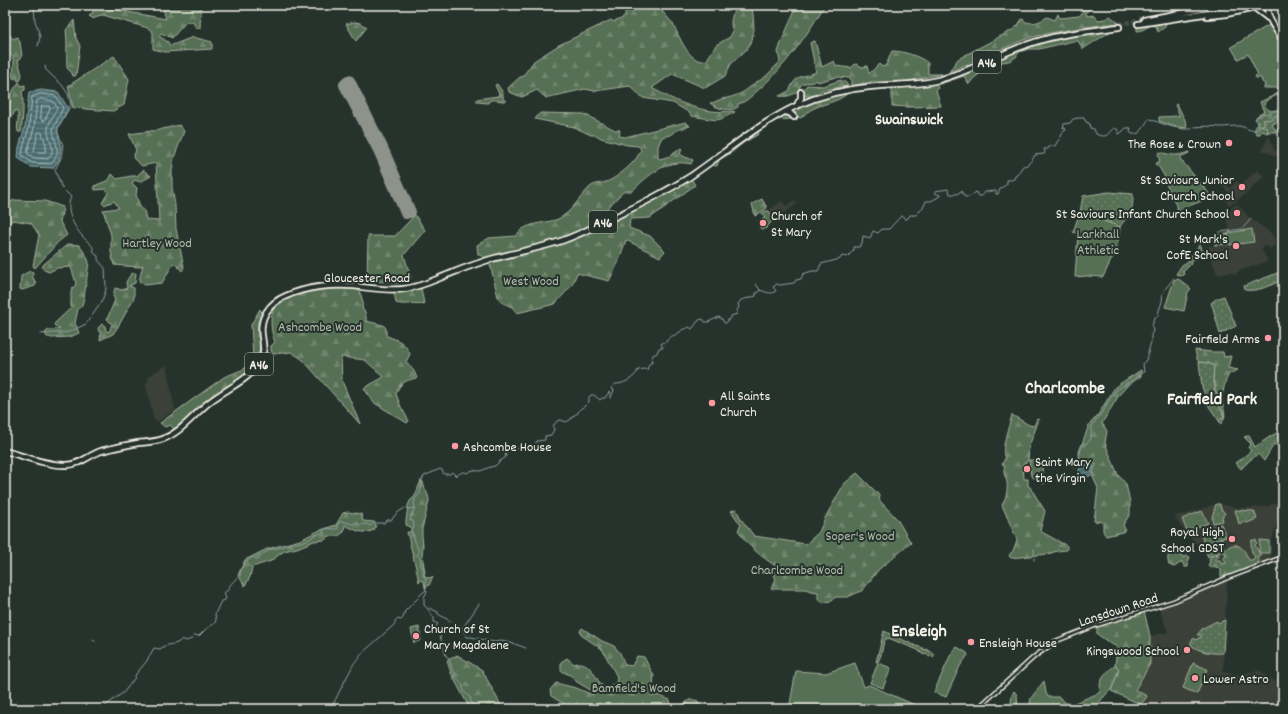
<svg xmlns="http://www.w3.org/2000/svg" width="1288" height="714" font-family="Dekko,sans-serif">
	<style>
		.built { fill: #3b4139 }
		.grass { fill: url(#grass-dots); stroke: #a6b09e }
		.forest { fill: url(#forest-firs); stroke: #a6b09e }
		.cemetery { fill: url(#cemetery-stones); stroke: #a6b09e }
		.park { fill: #577055; stroke: #a6b09e }
		.water { fill: url(#water-rules); stroke: #8da1a0 }
		.lines { fill: none; stroke-linecap: round; stroke-linejoin: round }
		.shore { stroke: #b0bcb8; stroke-width: 1 }
		.stream { stroke: #8da1a0; stroke-width: 1 }
		.runway { stroke: #8d928a; stroke-width: 12 }
		.highway-tunnel { stroke: #455049; stroke-width: 4.5; stroke-dasharray: 4.5 2; stroke-linecap: butt }
		.minor-casing { stroke: #f4f1e8; stroke-width: 5.5 }
		.highway-casing { stroke: #f4f1e8; stroke-width: 8 }
		.minor { stroke: #26332d; stroke-width: 2.5 }
		.highway { stroke: #26332d; stroke-width: 4.5 }
		.poi-dot { fill: #ff9aa2; stroke: #26332d; stroke-width: 1.5 }
		.labels { text-anchor: middle; stroke-width: 4; stroke-linejoin: round; paint-order: stroke }
		.shield { fill: #26332d; stroke: #b6b8b0; stroke-width: 1 }
		.shield-label { font-size: 13px; font-weight: bold; fill: #f4f1e8 }
		.poi-label { font-size: 14px; fill: #f4f1e8; stroke: #26332d; text-anchor: end }
		.park-label { font-size: 14px; fill: #b5bdad; stroke: #26332d }
		.street-label { font-size: 14px; fill: #f4f1e8; stroke: #26332d }
		.quarter-label { font-size: 16px; font-weight: bold; fill: #f4f1e8; stroke: #26332d }
		.district-label { font-size: 18px; font-weight: bold; fill: #f4f1e8; stroke: #26332d }
	</style>
	<defs>
		<pattern id="grass-dots" width="8" height="8" patternUnits="userSpaceOnUse"><rect width="8" height="8" fill="#577055"/><path d="M2 2h.1M6 6h.1" fill="none" stroke="#70856d" stroke-width="1.8" stroke-linecap="round"/></pattern>
		<pattern id="forest-firs" width="22" height="20" patternUnits="userSpaceOnUse"><rect width="22" height="20" fill="#577055"/><path d="M5 1l3.5 6h-7zM16 11l3.5 6h-7z" fill="#70856d"/></pattern>
		<pattern id="cemetery-stones" width="16" height="16" patternUnits="userSpaceOnUse"><rect width="16" height="16" fill="#577055"/><path d="M2 7V4a2 2 0 0 1 4 0v3zM10 15v-3a2 2 0 0 1 4 0v3z" fill="#70856d"/></pattern>
		<pattern id="water-rules" width="6" height="5" patternUnits="userSpaceOnUse"><rect width="6" height="5" fill="#496c70"/><path d="M0 2.5h6" fill="none" stroke="#648184"/></pattern>
	</defs>
	<rect width="100%" height="100%" fill="#26332d"/>
	<filter id="ink" filterUnits="userSpaceOnUse"><feTurbulence type="fractalNoise" baseFrequency=".025" numOctaves="2"/><feDisplacementMap in="SourceGraphic" scale="8" xChannelSelector="R" yChannelSelector="G"/><feConvolveMatrix kernelMatrix="1 2 1 2 8 2 1 2 1" color-interpolation-filters="sRGB"/></filter>
	<g filter="url(#ink)">
		<path class="built" d="M1269 136 1275 152 1278 148 1283 152V168L1280 167 1283 159 1262 150Z
			M1257 170 1264 176 1259 182 1252 186 1253 188 1235 202 1229 205 1225 200 1231 195 1221 185 1224 182 1230 188 1237 181 1241 185Z
			M794 200 797 204 781 215 779 212 773 215 770 209 782 201 786 206Z
			M1236 205H1238L1251 219 1267 230 1271 233 1277 244 1269 249 1267 245 1261 249 1268 261 1239 271 1235 275 1231 272 1218 275 1205 247 1214 245 1213 236 1219 231 1222 233 1231 231 1226 220 1232 207Z
			M166 365 175 410 158 421 154 420 146 385 149 376Z
			M1283 500 1281 511 1271 542V560L1228 576 1223 569 1215 563 1201 549 1179 524 1175 516 1186 514 1216 504 1225 505 1240 508 1266 507Z
			M1227 580 1223 672 1238 675 1259 670 1275 682 1283 668V709L1237 708 1234 709H1154L1145 705 1146 702 1135 692 1150 663 1151 636 1168 632 1159 608 1194 595 1203 590Z"/>
		<path class="grass" d="M1283 112V118L1272 125 1276 130 1282 126V128L1278 132H1268L1261 128 1259 119Z
			M1109 192 1133 194C1133 211 1131 212 1121 225L1120 227 1080 212 1083 196Z
			M1200 244 1202 254 1201 257 1196 259 1194 258 1190 262 1191 264 1183 272 1184 275 1180 276 1176 274 1182 265 1187 262Z
			M1280 272 1283 280C1270 285 1259 292 1245 290L1244 286Z
			M1224 296 1236 326 1220 334 1213 308 1211 303 1216 299Z
			M1199 362 1209 363 1214 366 1213 380 1215 385V390C1218 394 1222 403 1220 408L1223 413 1224 416 1219 421 1208 405 1214 403 1212 394V399L1207 401 1202 387Z
			M1283 429V448L1274 444 1264 461 1258 454 1250 460 1241 469 1236 463 1251 451 1248 447 1251 444 1244 437 1247 436H1249L1255 447 1268 438Z
			M1029 460H1040L1043 471 1044 484 1031 476Z
			M1216 504H1220L1221 509 1225 513 1222 517 1223 521 1213 523 1212 517Z
			M1235 510 1254 511 1257 519 1247 523 1245 522 1239 524Z
			M1221 543 1224 551 1208 557 1205 549Z
			M1225 620 1223 653C1213 654 1199 652 1191 645V641L1194 638 1196 640 1198 638H1201V635H1197L1203 628 1217 621 1218 623Z
			M884 631 918 647 919 646 922 648H924L923 649 926 650V649L930 652V651L934 654 933 658 931 656 929 657 928 655 922 654 918 650 888 638 884 641 881 655 878 662H876Z"/>
		<path class="forest" d="M162 5H201L200 28H196L193 22H186L172 38 161 33 159 36 168 42 170 46 193 37 212 42V49L165 52 153 49V32L148 28 103 15 97 16 94 19 89 16 92 14 95 6 166 19Z
			M638 5H657C662 11 668 18 673 24 680 37 688 63 706 61L716 45 730 37 733 31C728 22 734 15 734 5H733H751L753 14 754 29 752 40 746 50 731 64 725 76 705 88 672 74 652 88C676 102 705 115 733 111L735 112 721 119 716 120 692 116 690 113 673 103 643 98 630 86 595 91 585 89 546 98 537 90 522 97 509 92 508 88 520 77H522L534 61 537 59 559 45 611 20 614 22 625 17V13Z
			M797 5H825C805 38 786 66 756 92 750 97 746 102 738 104V107C730 112 717 109 710 103 715 103 717 100 722 99 738 96 744 93 756 82 766 79 772 69 780 62L778 52 781 43Z
			M1081 5 1094 6 1086 12 1087 16 1094 15 1098 20 1105 19 1110 16 1119 23C1090 26 1061 30 1033 37 1019 41 1006 47 993 53L990 49 983 53 972 62 949 72 958 59 1014 29 1018 25 1022 19H1023L1024 21C1032 25 1040 22 1047 17L1055 20 1058 14 1059 17 1061 18 1079 16 1083 12V8Z
			M74 20 76 38 80 46 76 75 75 76H73L72 73 67 68C66 55 68 43 66 30Z
			M355 22 360 23 367 27 356 41 346 24Z
			M1166 23 1165 27 1158 32 1156 26C1147 24 1145 31 1137 31V26L1139 25Z
			M1111 30V31L1083 49 1078 41H1073L1039 49H1029L1019 52 1016 57 1009 61 1002 62 997 66 991 67 984 70 973 79 969 84 964 76 937 85 938 89 936 90 941 106 909 107 892 106V88L918 86 934 83 1013 52 1046 40Z
			M9 34 13 39 17 37 20 42 22 57 18 60 22 75 20 81 17 80V77L14 79 12 76C14 67 16 61 10 54L5 57V38Z
			M815 41 822 67 834 61 836 66 851 68 854 65 857 64 862 67 867 66 869 74 879 64 881 66 884 67 887 63 892 51C903 51 919 56 928 63V74H942L908 81 871 82 851 86V79L850 78 836 77 818 82 817 80 814 82 804 83 800 86 799 90C792 96 787 97 779 96L789 91C798 72 800 79 816 72L810 43Z
			M114 56 129 79 124 105 113 111 73 108 68 86Z
			M841 80 846 83 848 86 823 90 816 94 807 97 805 95 803 90 807 85 823 86Z
			M19 82 21 86 25 85V90L22 91C24 105 23 119 21 132H18C16 125 20 118 17 111H15L13 115 8 118 6 116 10 105V95Z
			M497 84 503 93V99L506 101C500 102 495 98 489 101L488 103 477 102V99L498 96 499 94 495 85Z
			M844 92 848 93C834 106 814 102 801 118L795 116V113C809 101 826 96 844 92Z
			M1279 93H1280L1279 94 1267 100 1264 104C1266 109 1269 111 1276 111L1279 108 1283 110V113L1275 116 1273 119 1263 120 1265 124 1262 125V126L1267 128 1268 133 1261 131 1260 134H1257L1254 130 1257 125 1256 119 1257 116 1264 112 1260 102Z
			M540 113 584 114 615 130H620L619 136 625 137 686 122 690 126 677 130 670 135 662 137 658 146V158L660 159 670 156 681 148 682 149 680 154 685 157 693 160 691 164C666 158 648 176 632 191H624L590 226 642 200 688 174 695 185 650 218 630 219 629 228 650 236 665 251 660 257 626 240 618 263 609 281 577 273 572 285 555 304 517 313 512 307 501 302 498 297 491 268 488 260 478 254 477 245 489 238 516 236C524 222 545 224 558 219 571 213 579 198 589 188 594 183 599 184 606 182 616 179 639 160 641 149L638 146 627 145 601 138 596 135H591L574 127 535 119Z
			M787 114H789L792 118 791 119 777 120 770 123 758 132 759 134 743 143 731 153 719 160 717 166 710 165 772 121Z
			M179 125 184 131 174 158 172 171V188L175 205 176 229 184 267 182 271 175 264H173L162 283 145 285 139 281 143 265 139 267 114 265 111 252V235L103 210 119 208 114 201 104 205 102 203 108 193 106 189 95 190 94 186 109 180 112 174 117 179 131 176H137L143 170 151 176 140 182 135 180 132 183 137 188 136 195 141 209 144 210 146 220 159 221 156 163 142 166 133 158 136 150 129 134 159 130Z
			M14 200 45 201 63 207 60 222 67 235 58 242 35 268 33 266 39 235 31 223 13 220 5 225V206Z
			M415 215 425 230 404 255 411 278C405 281 396 285 390 282L367 281 368 236H395Z
			M68 244 79 245 86 255 89 262 84 298 82 305 78 309 75 323 79 333 70 337 51 338 50 337H47L45 333 48 330 60 329 54 325 55 323 71 308V292L72 288 75 286 76 283 71 267 57 268 49 272 44 270 42 267 44 264Z
			M30 271 33 272V274L32 276 36 283 35 286 22 290 20 289 21 276Z
			M136 273 135 283 129 286 134 288V298L119 325 113 334 100 340 101 332H99L98 328 102 324 105 326 106 331 109 332 112 324 107 319 115 300 113 296 115 288 122 290 127 288 126 282 131 274Z
			M341 287 356 289 360 291 363 303 362 306 363 310 365 312 366 317V321L383 325 386 328V334L387 336C399 341 404 341 410 354L406 362 414 371 417 378C406 380 399 383 396 394L401 407 409 421 407 423 373 402 364 388 384 377 365 360 341 357 342 381 360 424 302 359 291 352 274 354 271 351V346L275 342C271 333 269 318 274 308 282 293 325 288 341 287Z
			M421 288 424 304C415 302 405 306 396 303L394 292Z
			M260 309 262 313 258 322V330L261 351 258 362 248 374 175 430 170 425 165 427 160 423 224 377 244 369 253 357 251 325Z
			M1195 350 1212 352H1223L1224 357 1231 356 1228 368 1238 370 1229 374C1225 381 1223 390 1222 399 1222 409 1229 414 1221 424L1219 421 1224 416 1223 412 1220 408C1222 403 1218 394 1215 390V385L1213 380 1214 366 1209 363 1199 362 1197 359Z
			M1141 370V376L1126 387 1119 395 1102 423 1107 431 1105 443 1118 475 1126 484 1130 502V514L1123 525 1125 529 1123 532 1106 536 1103 531V522L1094 521 1098 488 1092 475 1096 464H1080L1079 452 1089 425 1098 415 1115 387Z
			M1012 415 1029 425 1034 426 1037 419 1039 420 1029 446 1028 461 1023 464 1024 479H1028V486L1030 487 1045 511 1040 531 1067 546V550L1057 551 1048 554 1011 558 1009 556 1010 554 1013 551 1017 540 1002 505C1006 499 1008 490 1007 482 1006 476 1002 474 1005 466L1002 464 1005 459C1000 448 1009 427 1012 415Z
			M857 473 879 495 880 501 897 519 911 543 879 569 863 590 848 597H836L830 601 823 603 818 599V592L811 591 805 589H771L776 579 772 572 777 567C761 556 748 547 738 530L741 525 731 511 736 509 741 519 754 536 806 544 819 532 826 516 844 484Z
			M421 480 423 482C424 489 429 494 429 501L422 529V536L423 545 422 555 425 572 424 575 428 578 433 577 429 585 427 586 426 588 425 587 424 582 422 580 419 582C416 566 411 549 407 532H411V527L406 525V521L408 506 410 501 415 496Z
			M348 512 361 514 363 521 374 522 376 525 374 530C363 535 355 530 345 525L344 532 338 536H329L325 540 314 541 297 548 284 551 271 561 252 567 250 577 245 586 238 575 245 560 267 549 300 540 318 531 336 525 343 513Z
			M1252 540H1256L1257 543 1255 545 1261 556H1257L1259 560 1258 564 1223 579 1221 577V569L1215 567 1211 568 1208 565 1210 562 1209 560 1214 554 1219 555V556L1215 559V560H1220L1222 565 1223 563 1225 564 1226 562 1223 560 1226 555 1224 551 1225 549C1227 549 1228 547 1230 546 1240 541 1246 553 1249 560H1252L1255 557C1251 553 1250 545 1252 540Z
			M1176 547H1178L1183 558 1187 556 1190 557 1188 562V567H1185L1182 562 1174 567 1169 565C1166 557 1169 551 1176 547Z
			M1144 611 1150 636V664L1135 690 1147 696 1144 701 1140 704 1111 691 1119 669 1117 667 1115 666 1117 647 1108 642 1097 634V627Z
			M582 628 602 641 614 646 620 653 625 665 632 666 637 656 644 657 654 676 652 693 670 700 672 709H572L551 696 550 690 556 683 576 688 593 695 592 691 577 682 570 675 561 671V662L567 658 574 664C591 658 595 680 605 689L616 683 617 677 614 671 602 649 581 635 580 631Z
			M457 655 482 670 503 709H470L451 673 447 661Z
			M1014 691 1017 695 1018 709H1010C1012 703 1010 697 1014 691Z
			M689 700H694L698 701 701 709H674L684 704Z"/>
		<path class="cemetery" d="M762 199 767 208 755 216 752 204Z
			M766 211H769L774 219 765 229H762L760 228 761 221 765 217 762 213Z
			M419 627 421 640 414 643 411 629Z"/>
		<path class="park" d="M1271 24 1283 45V88H1264L1265 84 1262 82 1261 78H1256L1255 76 1258 75 1248 54 1238 59 1231 47Z
			M1177 104 1187 124 1186 128 1172 126 1159 121V117L1179 116V114L1175 105Z
			M1159 152C1172 155 1175 157 1189 152V153L1180 157 1181 160 1212 197 1178 210 1165 181 1166 179 1159 167 1155 164 1160 161 1158 156Z
			M1080 212 1120 227 1117 248 1103 277 1087 276 1075 277 1078 234 1073 232Z
			M1252 229 1254 242 1230 245 1228 233Z
			M1228 234 1229 244 1215 245 1214 235Z
			M1177 279 1180 280 1191 289 1188 292 1184 311 1165 307 1174 280Z
			M1202 511 1208 523 1187 531 1182 519Z
			M1221 524 1226 537 1204 544 1200 531Z
			M1260 540 1269 541V553H1259Z
			M957 647 967 653 968 655 960 666 946 697 934 692 951 654Z
			M855 663 864 687 869 685 924 709H789L796 671 826 673Z
			M878 663 891 668 883 688 870 683Z
			M1193 663 1207 669 1197 694 1183 688Z
			M1115 666 1117 667 1119 669 1112 688 1101 700 1096 709H1029L1031 698 1044 681 1046 693 1048 697H1059L1066 703 1072 704 1099 693 1100 691C1101 689 1100 687 1100 685 1101 678 1109 669 1115 666Z"/>
		<path class="water" d="M41 90 58 92 68 108 57 130 61 146 59 160 53 168 31 167 18 158 19 147 25 126 29 92Z
			M1083 465H1088L1091 467 1093 465 1094 466 1090 476 1079 478V469Z"/>
		<g class="lines">
			<path class="shore" d="M41 94 56 96 63 108 53 129C54 142 63 152 51 164L32 163 22 155 23 148 29 127 32 97Z
				M41 99 53 101 57 108C54 116 47 123 48 132 49 141 57 150 48 159L34 158 27 153 34 128 37 101Z
				M42 106H49L50 109 45 120 43 121 41 119Z
				M40 132 42 133 46 145V151L44 152H36L34 150 38 133Z"/>
			<path class="stream" d="M34 5 35 21 38 29 40 37 38 46
				M5 9 6 7V5
				M1150 119C1160 123 1178 130 1189 129 1194 129 1191 128 1195 127 1203 126 1212 126 1220 127 1226 127 1232 126 1239 126 1247 127 1250 133 1259 129V124L1255 119 1257 116H1261L1263 114 1270 113 1274 110H1283
				M1220 232 1242 229 1251 219
				M756 284 760 290
				M41 334 69 332 86 324 101 303 105 293 106 288 105 268 98 260V256L94 253C94 244 87 242 82 236 73 225 65 210 71 197L62 188 55 170 61 158 63 145 58 133V128L71 105 68 94 62 85 46 70 45 66
				M1074 469 1075 460 1079 458 1082 444 1087 443 1091 439V428L1092 425 1104 410 1105 407 1115 391 1144 372 1143 364 1146 360 1151 342V335L1153 331 1152 327 1154 318 1158 316C1158 309 1164 302 1162 294 1165 289 1170 283 1174 278
				M407 509 414 508
				M1034 549V555
				M1034 560V558
				M419 596 426 590
				M429 608 438 612V614L461 627 467 637H471L494 642 501 641 515 644 526 648
				M462 629 479 604
				M93 640 95 641
				M101 709 124 692 134 679 136 674 146 662 154 648 160 649C168 642 176 647 182 639L186 641 192 639 194 635 199 636 206 629 215 623 216 620 215 614 221 601 225 600 226 598 224 593 228 590C230 583 235 580 240 576 240 567 244 568 245 562L250 559 251 558 253 557 258 560 261 555 268 551V550L282 547 292 543H298L310 539 314 535 323 533 324 529C328 528 332 529 337 529L338 528V523L342 521 352 524 357 522 360 525 366 524 371 526 374 523H384L387 520H391L397 513 405 508
				M331 709C337 696 343 684 350 671 353 666 353 662 359 659L360 655 395 624V621L397 619 401 620 403 618 405 611 418 598
				M476 709 471 702 470 697 464 692 462 683 454 676 455 674 452 669 449 658 446 656 440 636 441 633 440 629 436 626 438 624 434 622V618C431 613 428 609 424 605V597L427 592 425 588 426 578 423 576V568L420 566C421 561 421 558 417 555L419 552 411 530 414 527 413 521 410 520 415 507 414 503 415 499 420 493 422 480 424 476 440 469 442 470 444 474H450L452 472 456 476C460 474 462 470 467 473 475 467 477 473 483 470 487 468 490 467 495 466L499 462 506 457 505 453C512 449 524 446 532 448L537 441 545 440V436L551 435 554 430 553 426 557 421 561 420 566 422 570 420 573 416 578 413 579 410 586 405 589 402V397L591 395H594L600 400 602 398H605L609 392 610 394V398H611L614 390 611 389 614 384C623 385 635 378 638 370L644 369 647 370 649 364 653 362 651 360 653 355 657 353 659 348H663L661 344 662 343 666 342C669 335 679 335 683 329H686L689 327 692 329 699 320 703 319 705 322H708L719 317 722 319 724 323H726L729 319 731 318V316L737 314V310L739 307 738 304 741 300 756 296V293H758L760 290C766 292 771 295 776 291L773 287 777 284 780 285 794 283 796 280 801 279 803 274 812 271H818L821 264 840 259 842 256 847 257 854 250V247H859L862 243 863 236 870 238 873 231 878 233 882 229H889L901 216 904 217 905 220 908 218 910 215H916L924 206 926 201H931L940 196V195L935 193V191L948 189 950 194H957L961 191 965 197H969L976 192 978 196H982L985 192 994 191H996V194H998L1000 189 1007 184V180H1011L1014 179 1015 176 1017 175 1023 166 1027 165 1032 160 1035 155 1044 154 1045 152 1044 149H1048L1050 146H1055C1057 141 1061 138 1063 132L1066 130 1065 128H1063L1064 124 1070 123 1073 119 1078 118H1084L1086 122 1089 123 1090 128 1094 129 1096 134C1110 140 1107 131 1115 128L1118 130V134L1121 133 1126 128H1131L1130 132 1132 134C1142 135 1143 127 1148 120"/>
			<path class="runway" d="M349 81 382 148 410 212 406 213 379 150 345 85Z"/>
			<path class="highway-tunnel" d="M1119 24 1138 21"/>
			<defs>
				<path id="minor" d="M977 709 1034 657 1056 641 1094 626 1174 601 1227 578 1283 557"/>
				<path id="highway" d="M1251 5 1268 18
					M1267 5C1266 18 1277 30 1283 41
					M1207 16 1226 14 1255 8
					M1144 20 1222 5
					M1138 24 1223 11 1248 5
					M798 103 801 98V92
					M786 112 790 113 794 117
					M5 451C23 456 49 466 66 465 80 465 89 455 101 451 113 448 126 445 138 443 147 442 155 442 163 439 181 432 193 416 207 404 224 389 250 381 261 360 265 352 263 344 262 336 259 318 269 303 286 296 306 287 332 284 354 286 371 288 387 291 404 289 422 287 436 279 452 273 464 268 476 264 488 260 512 253 537 249 561 241 581 234 600 224 619 215 643 203 668 191 691 176 726 152 758 124 796 106 819 96 844 89 869 87 892 84 916 86 938 80 970 72 996 55 1026 45 1056 34 1088 31 1119 27"/>
			</defs>
			<use href="#minor" class="minor-casing"/>
			<use href="#highway" class="highway-casing"/>
			<use href="#minor" class="minor"/>
			<use href="#highway" class="highway"/>
		</g>
	</g>
	<g class="poi-dot">
		<circle cx="1229" cy="143" r="4"/>
		<circle cx="1242" cy="187" r="4"/>
		<circle cx="1237" cy="213" r="4"/>
		<circle cx="763" cy="223" r="4"/>
		<circle cx="1236" cy="246" r="4"/>
		<circle cx="1268" cy="338" r="4"/>
		<circle cx="712" cy="403" r="4"/>
		<circle cx="455" cy="446" r="4"/>
		<circle cx="1027" cy="469" r="4"/>
		<circle cx="1232" cy="539" r="4"/>
		<circle cx="416" cy="636" r="4"/>
		<circle cx="971" cy="642" r="4"/>
		<circle cx="1187" cy="650" r="4"/>
		<circle cx="1195" cy="678" r="4"/>
	</g>
	<g class="labels">
		<g class="shield">
			<rect x="973" y="51" width="28" height="22" rx="3"/>
			<rect x="589" y="211" width="28" height="22" rx="3"/>
			<rect x="245" y="353" width="28" height="22" rx="3"/>
		</g>
		<g class="shield-label">
			<text x="987" y="67">A46</text>
			<text x="603" y="227">A46</text>
			<text x="259" y="369">A46</text>
		</g>
		<g class="poi-label">
			<text x="1221" y="148">The Rose &amp; Crown</text>
			<text x="1234" y="184">St Saviours Junior<tspan x="1234" dy="16">Church School</tspan></text>
			<text x="1229" y="218">St Saviours Infant Church School</text>
			<text x="771" y="220" text-anchor="start">Church of<tspan x="771" dy="16">St Mary</tspan></text>
			<text x="1228" y="243">St Mark's<tspan x="1228" dy="16">CofE School</tspan></text>
			<text x="1260" y="343">Fairfield Arms</text>
			<text x="720" y="400" text-anchor="start">All Saints<tspan x="720" dy="16">Church</tspan></text>
			<text x="463" y="451" text-anchor="start">Ashcombe House</text>
			<text x="1035" y="466" text-anchor="start">Saint Mary<tspan x="1035" dy="16">the Virgin</tspan></text>
			<text x="1224" y="536">Royal High<tspan x="1224" dy="16">School GDST</tspan></text>
			<text x="424" y="633" text-anchor="start">Church of St<tspan x="424" dy="16">Mary Magdalene</tspan></text>
			<text x="979" y="647" text-anchor="start">Ensleigh House</text>
			<text x="1179" y="655">Kingswood School</text>
			<text x="1203" y="683" text-anchor="start">Lower Astro</text>
		</g>
		<g class="park-label">
			<text x="1098" y="238">Larkhall<tspan x="1098" dy="16">Athletic</tspan></text>
			<text x="157" y="247">Hartley Wood</text>
			<text x="531" y="285">West Wood</text>
			<text x="320" y="331">Ashcombe Wood</text>
			<text x="860" y="540">Soper's Wood</text>
			<text x="797" y="574">Charlcombe Wood</text>
			<text x="634" y="692">Bamfield's Wood</text>
		</g>
		<g class="street-label">
			<text x="367" y="282">Gloucester Road</text>
			<text transform="translate(1118 609) rotate(-18)" y="5">Lansdown Road</text>
		</g>
		<g class="quarter-label">
			<text x="909" y="124">Swainswick</text>
		</g>
		<g class="district-label">
			<text x="1065" y="393">Charlcombe</text>
			<text x="1212" y="404">Fairfield Park</text>
			<text x="919" y="636">Ensleigh</text>
		</g>
	</g>
	<rect width="1288" height="714" fill="none" stroke="#26332d" stroke-width="20"/>
	<rect x="10" y="10" width="1268" height="694" fill="none" stroke="#f4f1e8" stroke-width="1.5" filter="url(#ink)"/>
</svg>
